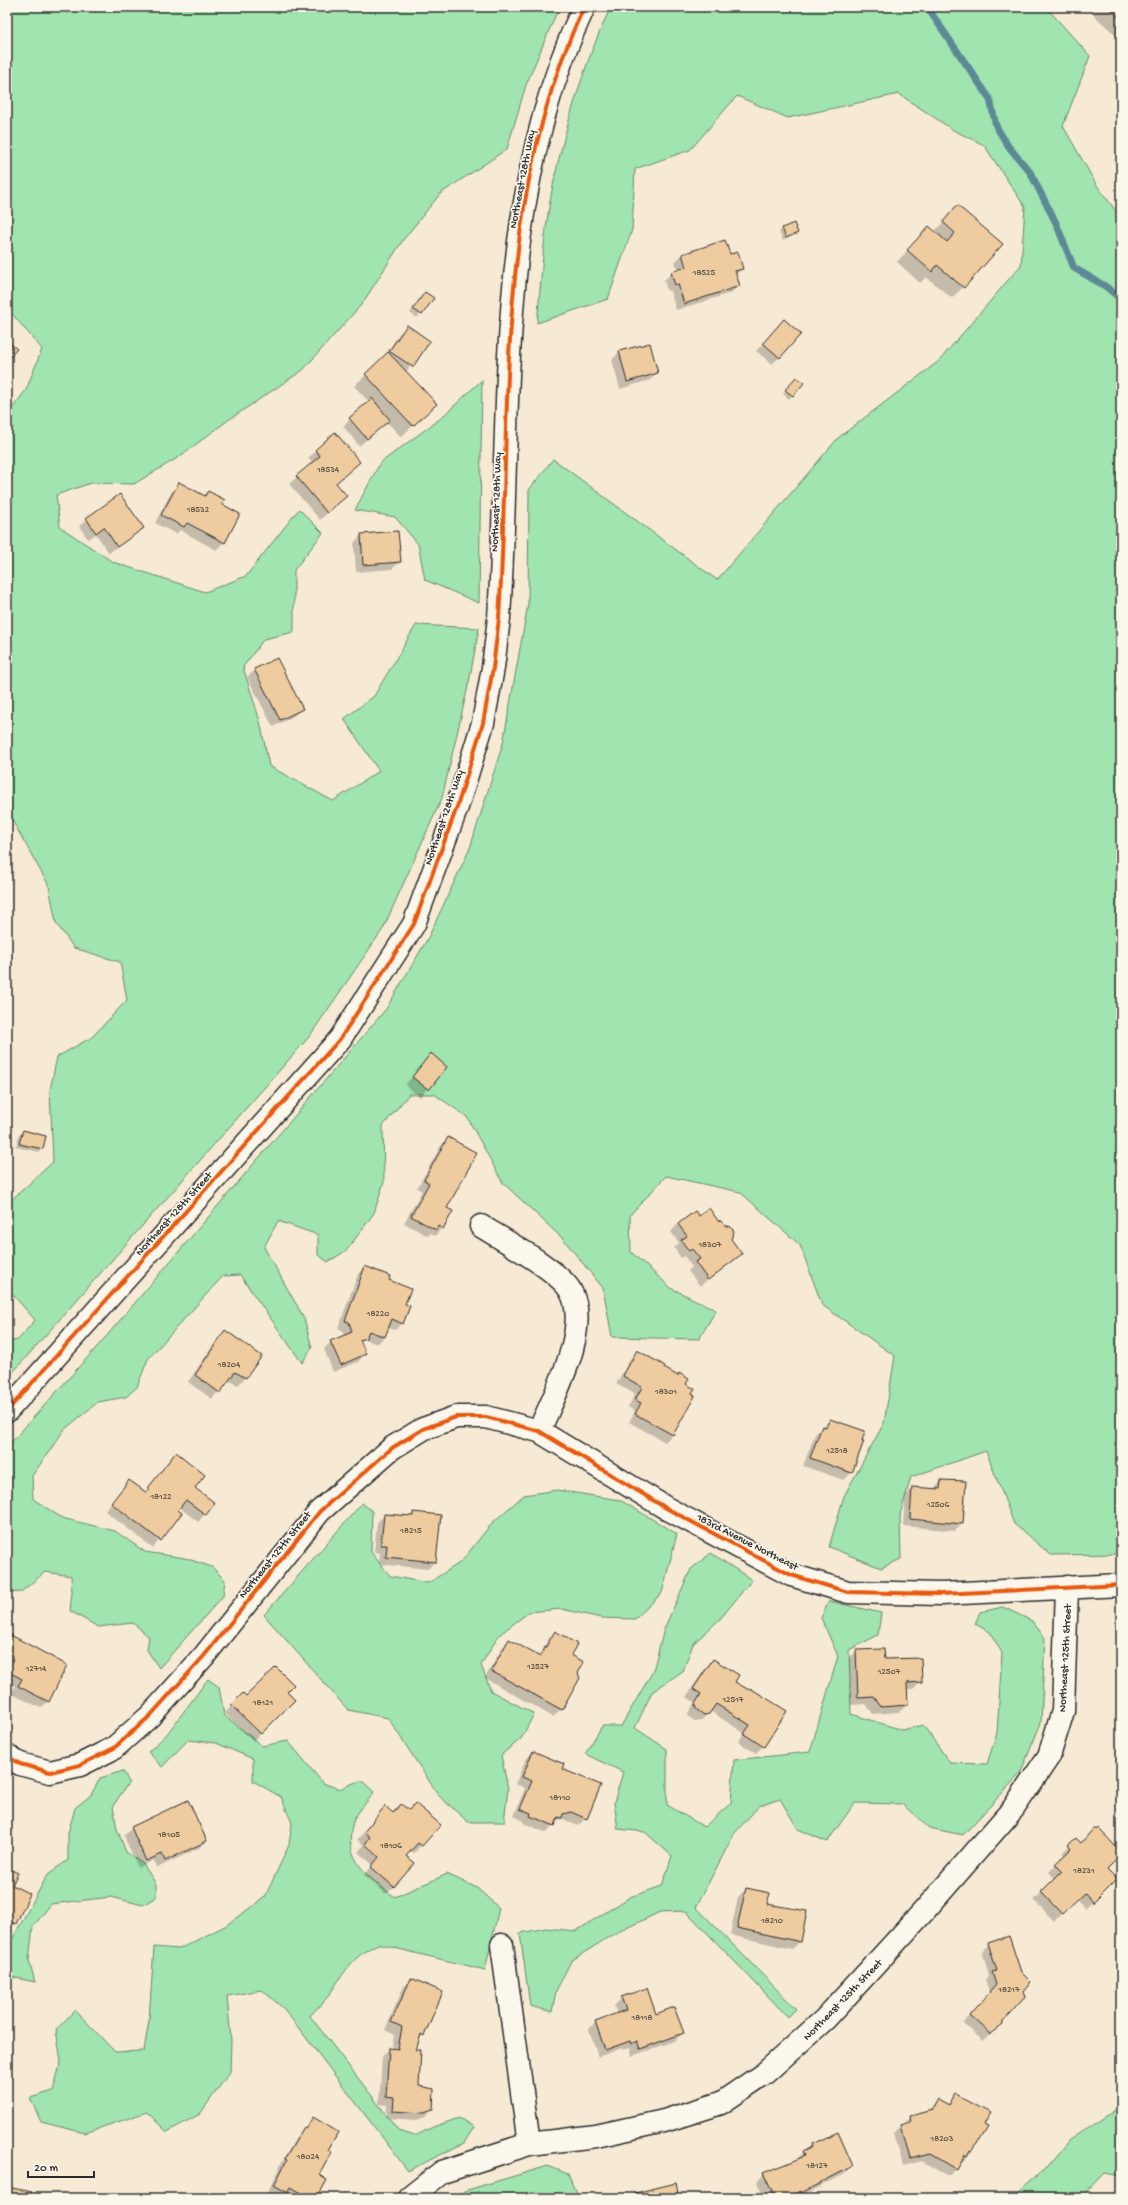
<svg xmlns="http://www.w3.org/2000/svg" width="1128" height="2205" font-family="'Gochi Hand',sans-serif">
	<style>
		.green { fill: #a0e4af; stroke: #66886d }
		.shadow { fill: #0003 }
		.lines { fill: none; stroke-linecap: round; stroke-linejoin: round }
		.stream { stroke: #5b8995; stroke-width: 7 }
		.building { fill: #efcca0; stroke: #2b2b2b }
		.minor-casing { stroke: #2b2b2b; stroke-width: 25 }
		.tertiary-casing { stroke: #2b2b2b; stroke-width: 25 }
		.minor { stroke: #fbf7ec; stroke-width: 22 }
		.tertiary { stroke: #fbf7ec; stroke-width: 22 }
		.cycleway-casing { stroke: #fbf7ec; stroke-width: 6 }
		.cycleway { stroke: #e8590c; stroke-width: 4 }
		.labels { text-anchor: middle; stroke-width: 3.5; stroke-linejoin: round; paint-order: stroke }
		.number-label { font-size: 9px; fill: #5c5348 }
		.street-label { font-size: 11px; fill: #2b2b2b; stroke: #fbf7ec }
	</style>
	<rect width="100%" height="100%" fill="#f7ead5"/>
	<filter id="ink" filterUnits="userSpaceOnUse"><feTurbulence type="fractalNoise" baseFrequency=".025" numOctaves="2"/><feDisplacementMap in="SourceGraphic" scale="8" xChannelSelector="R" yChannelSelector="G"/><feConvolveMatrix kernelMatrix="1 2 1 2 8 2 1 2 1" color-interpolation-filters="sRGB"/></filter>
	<g filter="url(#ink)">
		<path class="green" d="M7 7H559L526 85 507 149 440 194 403 240 362 304 303 370 227 421 179 457 134 484 91 483 56 495 60 527 113 562 205 592 246 576 299 509 323 533 294 570V632L264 639 243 667 260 721 269 766 333 801 379 771 344 719 374 696 416 625 479 628 469 682 442 798 383 929 309 1037 7 1379V1342L18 1340 35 1320 7 1288V1204L53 1162 50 1090 57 1057 92 1037 127 1000 120 962 74 948 56 923 49 886 7 811V415L26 390 42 349 7 308Z
			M611 7H1046L1090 56 1063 126 1096 184 1121 218V1554L1051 1555 1014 1524 986 1451 911 1477 900 1515 901 1559 881 1568 829 1547 844 1496 884 1423 895 1356 822 1305 800 1245 740 1192 666 1176 630 1215 631 1252 671 1288 716 1310 699 1339 612 1337 603 1288 563 1239 503 1183 467 1117 434 1094H409L383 1126 384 1182 374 1213 347 1250 328 1262 318 1255V1235L278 1221 264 1247 304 1318 312 1348 302 1363 240 1275 223 1276 148 1359 137 1387 126 1397 98 1402 64 1430 32 1476 33 1499 62 1518 115 1531 145 1552 185 1558 212 1567 225 1580 223 1596 159 1668 147 1650 149 1637 133 1623 98 1627 70 1611 72 1592 71 1576 45 1572 21 1592 7 1593V1447L104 1339 386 1009 428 938 470 848 503 743 528 604 529 490 553 459 717 580 838 438 939 361 1021 265 1025 207 984 145 953 130 899 94 788 118 737 96 690 150 635 169 632 230 608 299 537 323C541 283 543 241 550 201 561 140 584 62 611 7Z
			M482 380 479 603 425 580 418 544 395 517 355 510 380 463 441 418Z
			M557 1490 620 1500 677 1534 662 1593 635 1619 601 1618 562 1609 529 1612 499 1635 481 1665 491 1691 534 1714 521 1739 501 1755 508 1789 504 1822H468L439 1796 388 1718 348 1710 264 1615 362 1503 372 1511 371 1552 390 1576 428 1583 461 1562 492 1523 524 1495Z
			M711 1553 752 1580 720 1619 693 1644 683 1671 652 1692 635 1728 667 1749V1805L704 1827 731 1803 734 1760 810 1752 838 1656 821 1618 829 1601 881 1613 878 1635 849 1650 851 1714 902 1730 923 1725 950 1763 987 1764 997 1733 1002 1653 990 1632 975 1624 980 1612 1003 1607 1032 1621 1045 1638 1041 1723 1020 1774 963 1835 929 1828 902 1804 855 1803 827 1842 798 1829 780 1799 759 1806 734 1834 696 1907 796 2009 788 2017 686 1911 660 1912 612 1935 571 1961 556 1991 552 2012 530 2006 520 1933 546 1928 576 1931 630 1897 662 1886 672 1856 645 1832 618 1829 614 1802 623 1772 585 1754 602 1726H621L653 1671 664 1629 691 1569Z
			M208 1679 219 1687 224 1715 262 1746 288 1741 323 1783 339 1789 361 1780 374 1792C369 1801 356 1812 353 1822 342 1859 369 1878 395 1897L447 1874 477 1888 499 1908 485 1970 378 1944C351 1957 345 1972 329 1995 324 2002 316 2009 310 2016L399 2131 415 2136 433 2127 459 2118 474 2127 464 2143 408 2171 284 2009 262 1990 227 1996 231 2040 230 2072 200 2114 167 2132 147 2112 85 2133 41 2122 30 2098 53 2091 61 2061 56 2030 75 2010 115 2052 144 2051 149 2020 154 1947 179 1949 225 1926 265 1897 289 1845 292 1823 281 1797 253 1781V1759L216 1743 188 1740 162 1767 148 1752 167 1734Z
			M123 1771 129 1782 113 1806 117 1829 126 1852 143 1864 156 1884V1897L143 1905 111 1897 51 1904 33 1927 29 1960 35 1982 7 1976V1950L9 1945 48 1874 68 1860V1833L75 1808 91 1795 100 1778Z
			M1121 2106V2176L1105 2173 1081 2198H1014L1038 2177 1069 2140Z
			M548 2166 568 2174 578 2198H456L464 2191Z"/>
		<path class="shadow" d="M1085 7H1121V40Z
			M958 207 963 287 952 298 926 277 920 283 897 262 918 239 934 232Z
			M783 229 797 233 783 241 779 232Z
			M683 254 729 256 742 269 735 275 739 286 731 293 676 310 670 291H667L664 280 672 273 678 271 675 262Z
			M422 296 433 298 417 318 410 313Z
			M784 320 780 357 772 364 756 351Z
			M407 327 429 342 406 372 424 415 401 437 387 422 359 446 343 426 369 402 354 386 384 358 399 334Z
			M649 344 657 373 650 380 620 389 612 360 619 352Z
			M793 382 802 383 789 399 783 394Z
			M335 434V483L346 496 320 520 289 484 313 463 308 458Z
			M179 483 204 496 208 492 220 505 224 542 216 550 180 530 176 534 155 523 172 491Z
			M120 496 142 528 109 553 96 534 88 539 79 526Z
			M361 535 400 562 392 569 356 572 354 543Z
			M255 670 301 709 294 716 273 727 247 677Z
			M431 1055 446 1067 420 1097 405 1085Z
			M23 1131 45 1137 42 1149 39 1152 16 1147 19 1135Z
			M448 1138 445 1208 442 1228 435 1236 431 1233 428 1236 404 1223 422 1191 417 1188 441 1146Z
			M698 1217 741 1254 700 1286 688 1271 692 1267 684 1256 681 1258 674 1248 679 1243 671 1232 678 1224Z
			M365 1267 388 1280 404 1305 402 1323 395 1330 388 1328 384 1337 377 1344 364 1339 360 1342 365 1354 358 1362 333 1372 324 1349 331 1342 344 1336 342 1330 338 1328 358 1274Z
			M226 1331 246 1377 238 1385 228 1380 212 1399 188 1382 218 1338Z
			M637 1352 685 1385 673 1434 665 1442 629 1422 635 1411 628 1407 635 1394 616 1384 630 1359Z
			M830 1420 863 1442 851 1473 844 1480 803 1466 815 1434Z
			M176 1453 205 1514 198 1522 179 1507 177 1510 181 1513 153 1548 105 1511 129 1481 144 1493Z
			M941 1481 962 1524 955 1531 903 1526 905 1496 912 1488 934 1490Z
			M414 1513 435 1561 428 1569 379 1564 380 1553 374 1552 377 1522 385 1515 410 1517Z
			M555 1632 570 1655 579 1678 561 1709 553 1717 485 1678 502 1648 509 1640 538 1657 548 1640Z
			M7 1634 48 1701 41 1708 12 1694 15 1686 7 1682Z
			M857 1651 884 1660 921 1681 913 1689H906L907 1705 899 1712 873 1714 866 1704 851 1705 849 1658Z
			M713 1660 734 1682 763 1746 756 1753 738 1742 744 1733 710 1711 701 1721 696 1722 689 1717 688 1713 695 1702 686 1697 706 1667Z
			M1121 1692V1730H1119L1118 1695Z
			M243 1694 246 1697 294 1700 253 1741 225 1713Z
			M533 1752 561 1770 586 1818 578 1826 563 1819 558 1820 547 1833 523 1823 524 1821 514 1816 525 1788 515 1784 526 1759Z
			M188 1802 206 1841 199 1848 157 1868 154 1860 138 1868 124 1836 131 1828Z
			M408 1811 439 1825 414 1853 410 1850 405 1856 394 1887 386 1894 364 1875 373 1865 358 1852 364 1845 357 1840 378 1815Z
			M1076 1839 1081 1844 1121 1853 1106 1869 1116 1879 1085 1909 1076 1900 1054 1921 1034 1900 1055 1879 1049 1872 1065 1856 1062 1853Z
			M7 1869 15 1923 8 1931 7 1930Z
			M746 1889 766 1904 805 1912 800 1942 792 1949 730 1935 738 1897Z
			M1009 1938 1002 2024 983 2041 963 2023 989 1993 985 1980 989 1976 982 1951 989 1944Z
			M411 1979 423 2035 417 2041 414 2050 418 2087 432 2109 425 2117 416 2120 386 2118 387 2105 379 2104 382 2057 389 2049 392 2050 395 2035 385 2030 404 1986Z
			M622 1998 655 2015 683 2033 675 2041 632 2056 630 2048 623 2050 622 2048 598 2057 589 2029 596 2022 617 2014 614 2006Z
			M956 2095 982 2124 972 2151 949 2177 922 2161 903 2166 894 2133 911 2117 928 2112 938 2100 947 2105Z
			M313 2118 326 2150 318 2175 316 2198H290L285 2195 282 2198H276L267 2193 280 2168 279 2167 297 2136Z
			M812 2145 852 2166 845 2174 797 2198H764L757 2182 764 2174 796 2160Z
			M635 2193 678 2198H631Z"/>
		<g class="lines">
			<path class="stream" d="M927 7 990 99 996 126 1008 146 1030 172 1056 223 1074 268 1105 286 1121 299"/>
		</g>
		<path class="building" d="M1108 7H1121V19Z
			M957 205 1003 244 964 288 937 265 932 272 907 250 929 226 947 242 955 233 943 222Z
			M794 223 798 233 786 238 782 228Z
			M725 240 730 254 738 252 743 269 735 271 740 286 684 304 678 284 675 285 671 272 686 267 682 254Z
			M425 292 434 298 422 315 413 309Z
			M784 319 801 334 780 358 763 343Z
			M407 325 430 341 413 367 389 351Z
			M7 341 17 349 7 360Z
			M650 343 658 373 627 382 619 351Z
			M388 352 437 404 413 426 365 374Z
			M796 377 804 383 793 396 785 390Z
			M372 398 390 420 367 439 349 418Z
			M335 432 360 462 336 483 347 496 327 513 296 476 320 456 315 450Z
			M179 482 205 496 208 491 225 500 222 504 240 514 225 543 187 523 184 527 161 515Z
			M120 494 144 528 117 547 104 527 96 533 86 518Z
			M398 531 401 562 363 565 361 534Z
			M277 658 303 709 280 720 254 669Z
			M431 1053 447 1067 429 1090 412 1077Z
			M23 1130 46 1136 43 1149 19 1144Z
			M448 1137 477 1153 447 1208 453 1211 443 1229 438 1226 436 1230 411 1216 429 1183 424 1180Z
			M709 1208 719 1222 720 1220 724 1225 731 1227 734 1232 731 1239 742 1254 708 1280 695 1262 700 1259 692 1249 689 1251 681 1240 687 1236 678 1224 695 1211 699 1216Z
			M365 1266 390 1276 389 1280 411 1289 405 1304 410 1306 403 1324 392 1319 385 1337 369 1331 366 1338 360 1340 366 1354 341 1365 330 1341 352 1332 349 1322 345 1321Z
			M225 1330 262 1356 246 1378 235 1372 220 1393 195 1375Z
			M637 1350 665 1366 664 1368 678 1376 679 1373 689 1379 686 1384 695 1389 692 1394 695 1396 673 1435 635 1414 641 1403 635 1400 642 1387 623 1376Z
			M830 1419 865 1431 862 1441H864L852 1473 810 1458 822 1426 826 1427Z
			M176 1452 205 1475 195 1488 215 1503 206 1515 186 1500 178 1510 182 1513 161 1541 111 1503 129 1480 147 1493 150 1489 148 1488Z
			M941 1480 966 1481 963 1524 910 1519 912 1487 940 1489Z
			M413 1512 441 1515 436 1562 386 1557 387 1545H381L384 1514 413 1516Z
			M555 1631 577 1644 571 1655 584 1662 578 1673 580 1678 562 1710 491 1671 509 1639 540 1657Z
			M7 1633 67 1665 49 1702 18 1686 22 1679 7 1671Z
			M884 1649 885 1659 921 1658 922 1682 907 1683 908 1705 881 1707 874 1697 858 1698 856 1650Z
			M713 1659 739 1675 735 1682 749 1690 750 1688 787 1711 764 1747 744 1734 750 1725 716 1704 709 1714 704 1715 696 1709 695 1704 701 1694 693 1689Z
			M276 1667 294 1685 287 1692 295 1700 261 1734 231 1705 243 1693 246 1696Z
			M533 1751 564 1764 562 1769 601 1785 587 1819 571 1812 563 1814 562 1818 558 1817 555 1826 530 1816 531 1813 520 1809 532 1781 522 1777Z
			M188 1800 207 1841 165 1861 162 1854 146 1861 131 1827Z
			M415 1803 441 1825 422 1846 418 1843 406 1856 415 1863 394 1887 371 1867 379 1857 365 1844 370 1837 364 1832 385 1806 393 1813 401 1804 409 1810Z
			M1094 1828 1096 1830 1098 1828 1121 1852V1855L1107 1869 1117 1879 1093 1903 1084 1893 1062 1914 1041 1892 1062 1871 1055 1864 1071 1849 1068 1845 1076 1838 1081 1843Z
			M7 1868 18 1873 12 1885 30 1894 16 1924 7 1920Z
			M746 1888 770 1893 767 1904 807 1911 801 1942 737 1928Z
			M1009 1936 1021 1972 1031 1982 1023 1992 1025 1997 1003 2022V2025L991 2034 970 2015 996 1985 992 1972 997 1971 988 1943Z
			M411 1978 443 1992 424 2036 421 2034 416 2050H421L419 2086 434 2089 433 2110 424 2113 393 2111 394 2098 386 2097 389 2048 398 2049 402 2027 391 2022Z
			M647 1988 656 2014 674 2007 684 2033 640 2049 637 2041 631 2044 630 2041 605 2050 595 2021 626 2010 621 1997Z
			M955 2094 990 2113 983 2124 987 2126 972 2151 970 2150 967 2156 965 2155 957 2170 930 2154 910 2159 901 2125 911 2122 910 2116 932 2110 938 2099 949 2105Z
			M313 2117 338 2132 328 2150 332 2152 319 2175 327 2180 317 2198H304L305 2195 291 2187 288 2193 274 2185 287 2160 285 2159 304 2127 306 2128Z
			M838 2132 853 2166 801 2193V2191L786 2198H775L763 2173 805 2156 803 2152 813 2147 812 2144Z
			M676 2183 679 2198H636L635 2193Z
			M7 2187 32 2192 31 2198H7Z"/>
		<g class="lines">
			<defs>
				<path id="minor" d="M481 1226C503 1240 557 1269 570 1290 592 1327 554 1396 539 1431
					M7 1756 20 1764 50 1772 80 1765 114 1748 150 1716 204 1656 320 1511 392 1448 423 1429 456 1417H486L539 1431 666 1508 791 1575 848 1592 941 1594 1121 1585
					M502 1945 529 2144
					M409 2198 442 2172 529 2144 596 2136 664 2121 721 2103 765 2073 825 2019 924 1911 1013 1809 1049 1756 1063 1711 1067 1587"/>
				<path id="tertiary" d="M7 1411 340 1039 414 924 457 807 483 723 493 668 499 618C512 411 493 199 584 7"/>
			</defs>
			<use href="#minor" class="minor-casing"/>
			<use href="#tertiary" class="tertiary-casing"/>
			<use href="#minor" class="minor"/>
			<use href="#tertiary" class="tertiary"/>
			<defs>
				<path id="cycleway" d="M7 1411 340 1039 414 924 457 807 483 723 493 668 499 618C512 411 493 199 584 7
					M7 1756 20 1764 50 1772 80 1765 114 1748 150 1716 204 1656 320 1511 392 1448 423 1429 456 1417H486L539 1431 666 1508 791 1575 848 1592 941 1594 1121 1585"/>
			</defs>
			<use href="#cycleway" class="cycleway-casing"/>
			<use href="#cycleway" class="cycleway"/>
		</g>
	</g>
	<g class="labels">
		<g class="number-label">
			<text x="704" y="275">18525</text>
			<text x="328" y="472">18534</text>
			<text x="198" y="512">18532</text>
			<text x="710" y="1247">18307</text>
			<text x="378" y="1316">18220</text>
			<text x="229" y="1367">18204</text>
			<text x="666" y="1394">18301</text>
			<text x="837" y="1453">12518</text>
			<text x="161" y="1499">18122</text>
			<text x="938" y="1507">12506</text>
			<text x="411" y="1533">18215</text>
			<text x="538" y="1669">12527</text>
			<text x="36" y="1671">12714</text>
			<text x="889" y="1674">12507</text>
			<text x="733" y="1702">12517</text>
			<text x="263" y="1705">18121</text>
			<text x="560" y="1800">18110</text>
			<text x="169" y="1837">18105</text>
			<text x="391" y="1848">18106</text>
			<text x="1084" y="1873">18231</text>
			<text x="772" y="1923">18210</text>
			<text x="1009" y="1992">18217</text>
			<text x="642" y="2020">18118</text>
			<text x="942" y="2141">18203</text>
			<text x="308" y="2159">18024</text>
			<text x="817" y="2168">18127</text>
		</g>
		<g class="street-label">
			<text transform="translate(521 179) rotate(-79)" y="4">Northeast 128th Way</text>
			<text transform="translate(495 502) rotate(-88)" y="4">Northeast 128th Way</text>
			<text transform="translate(443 817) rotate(-71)" y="4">Northeast 128th Way</text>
			<text transform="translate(173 1213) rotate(-48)" y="4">Northeast 128th Street</text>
			<text transform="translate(748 1541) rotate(27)" y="4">183rd Avenue Northeast</text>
			<text transform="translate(274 1554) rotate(-51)" y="4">Northeast 127th Street</text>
			<text transform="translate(1064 1658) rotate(-87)" y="4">Northeast 125th Street</text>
			<text transform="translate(842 1999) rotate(-46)" y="4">Northeast 125th Street</text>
		</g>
	</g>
	<rect width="1128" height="2205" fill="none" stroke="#fbf7ec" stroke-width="24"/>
	<rect x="12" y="12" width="1104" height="2181" fill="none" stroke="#2b2b2b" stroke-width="1.5" filter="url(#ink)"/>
	<path d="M28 2171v6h66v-6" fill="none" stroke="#2b2b2b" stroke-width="2"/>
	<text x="34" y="2171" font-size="12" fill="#2b2b2b" stroke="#fbf7ec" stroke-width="3" paint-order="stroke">20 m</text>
</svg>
